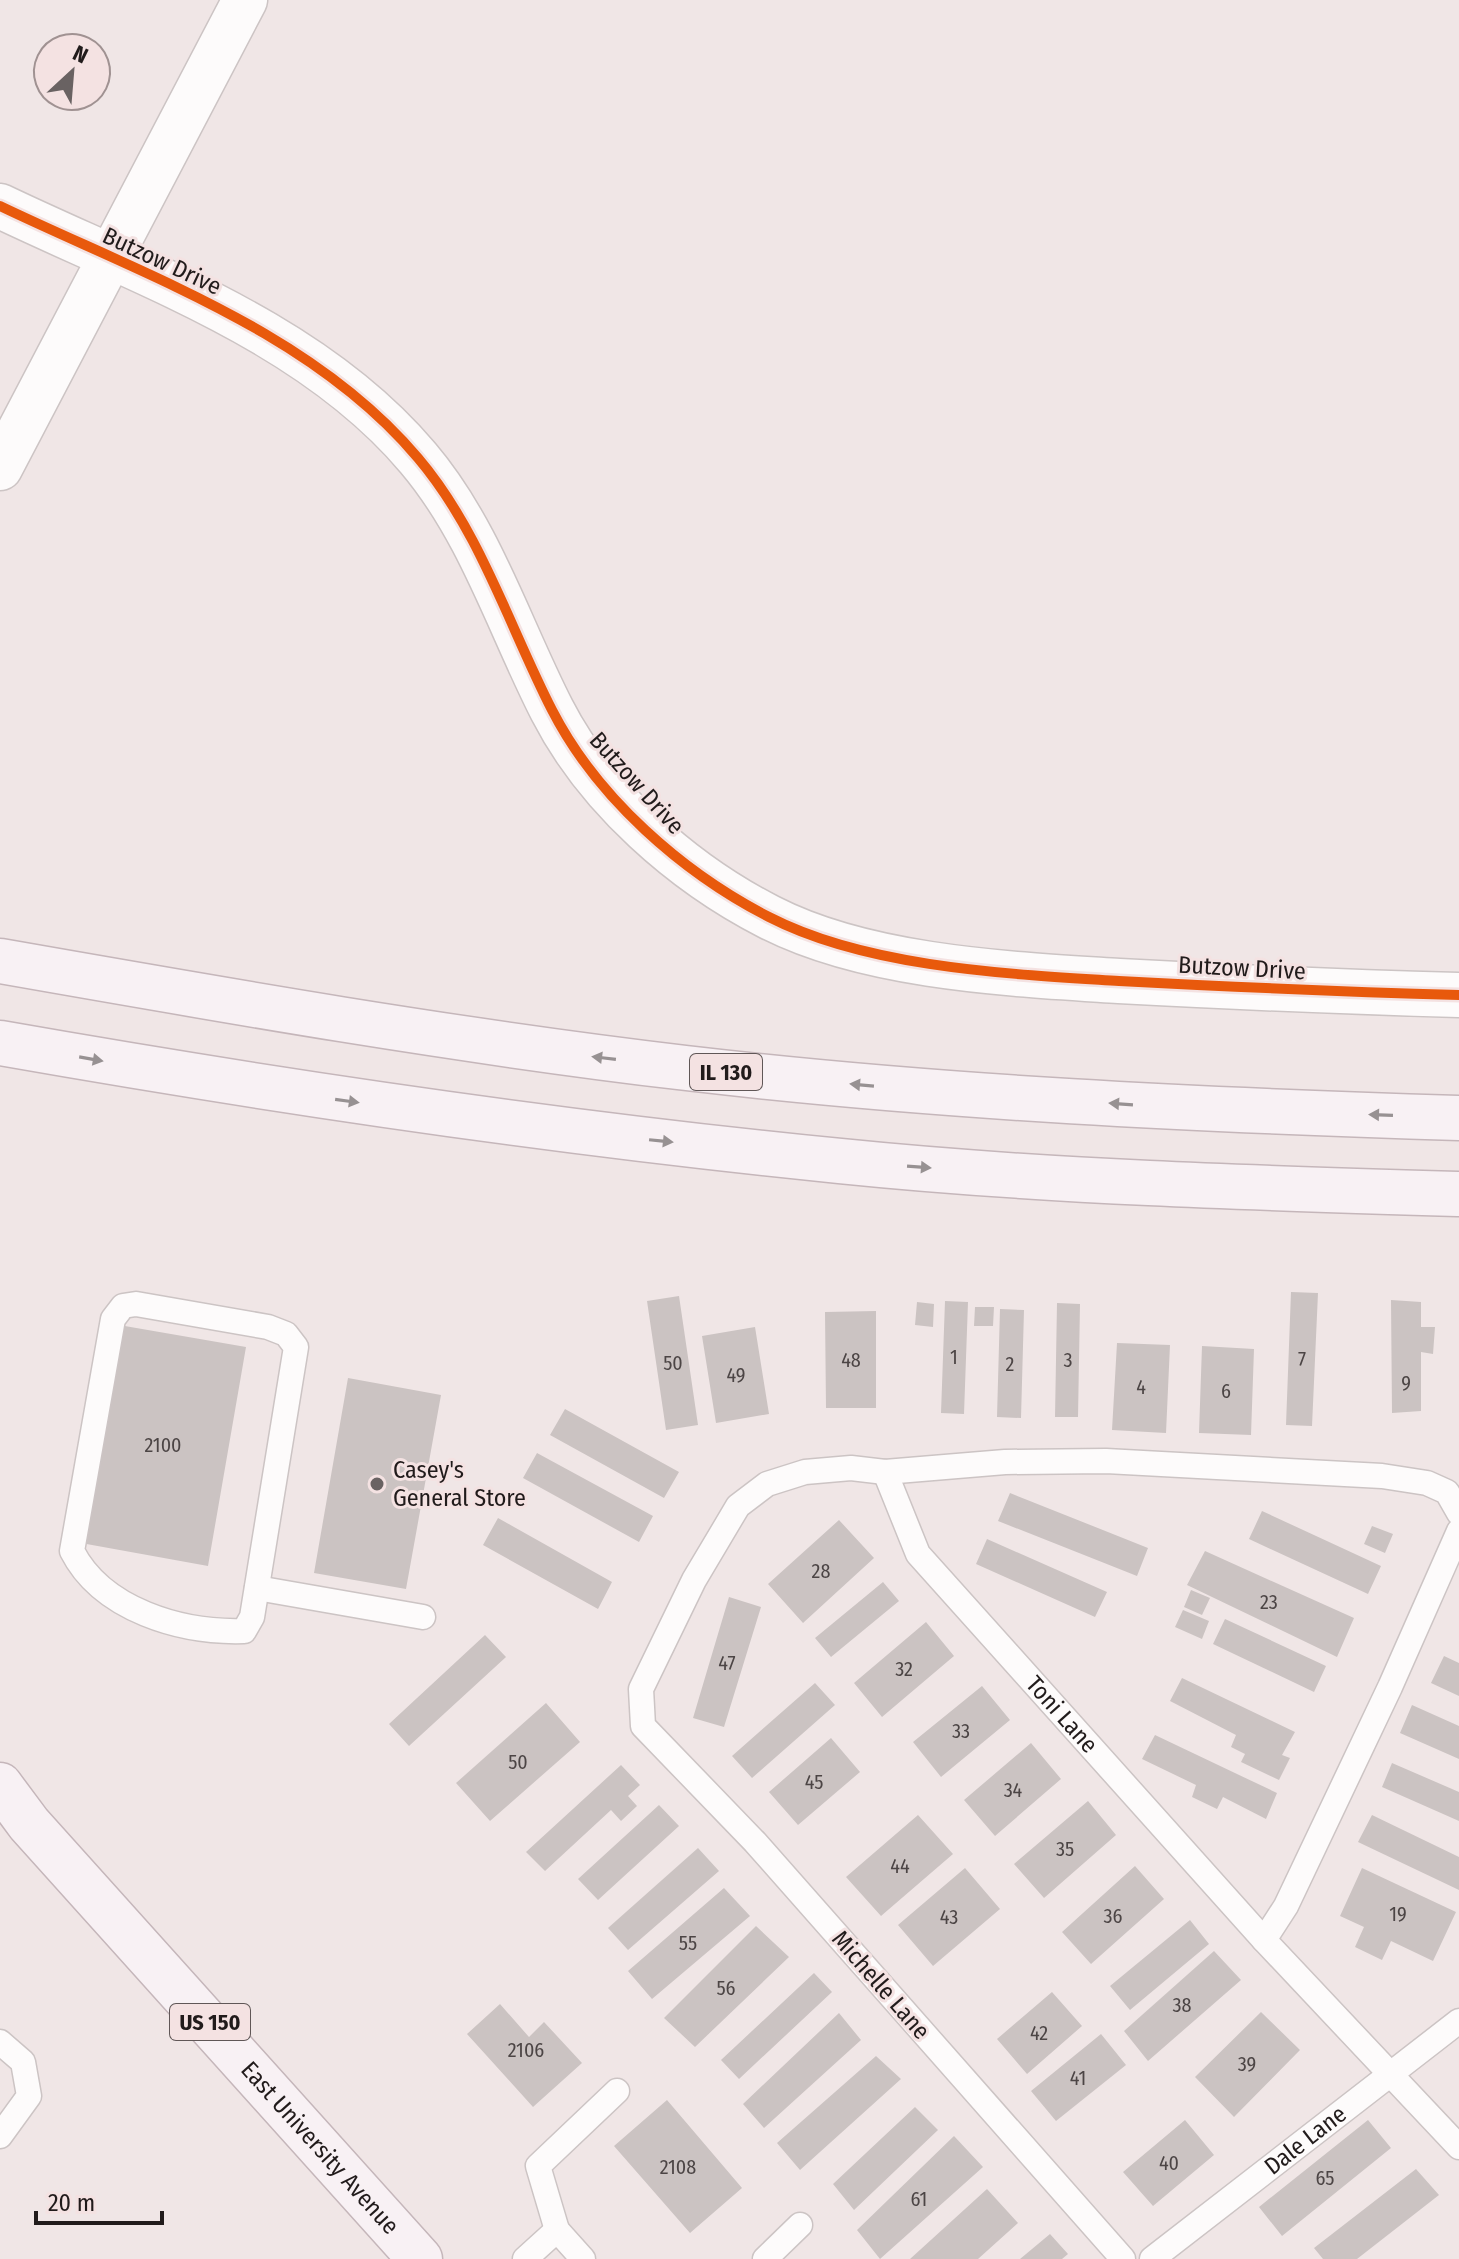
<svg xmlns="http://www.w3.org/2000/svg" width="1459" height="2259" font-family="'Fira Sans Condensed',sans-serif">
	<style>
		.building { fill: #cbc3c2 }
		.lines { fill: none; stroke-linecap: round; stroke-linejoin: round }
		.lane-casing { stroke: #ccc4c4; stroke-width: 27 }
		.street-casing { stroke: #ccc4c4; stroke-width: 47 }
		.primary-casing { stroke: #c5b6ba; stroke-width: 47 }
		.lane { stroke: #fdfbfb; stroke-width: 24 }
		.street { stroke: #fdfbfb; stroke-width: 44 }
		.primary { stroke: #f8f1f4; stroke-width: 44 }
		.cycleway-casing { stroke: #f4e2e2; stroke-width: 15 }
		.cycleway { stroke: #e8590c; stroke-width: 10 }
		.oneway { fill: #979192 }
		.poi-dot { fill: #696262; stroke: #f4e2e2; stroke-width: 3 }
		.labels { text-anchor: middle; stroke-width: 6; stroke-linejoin: round; paint-order: stroke }
		.number-label { font-size: 20px; fill: #4c4545 }
		.shield { fill: #f4e2e2; stroke: #605757; stroke-width: 2 }
		.shield-label { font-size: 22px; font-weight: bold; fill: #211b1b }
		.street-label { font-size: 24px; fill: #211b1b; stroke: #f4e2e2 }
		.poi-label { font-size: 24px; fill: #211b1b; stroke: #f4e2e2; text-anchor: start }
	</style>
	<rect width="100%" height="100%" fill="#f0e6e6"/>
	<path class="building" d="M1291 1292 1318 1293 1312 1426 1286 1425Z
		M679 1296 698 1425 666 1430 647 1301Z
		M1391 1300 1421 1302V1327H1435L1433 1354 1421 1352V1411L1392 1413Z
		M945 1301 968 1302 964 1414 941 1413Z
		M917 1302 934 1304 933 1327 915 1325Z
		M1057 1303 1080 1304 1078 1417H1055Z
		M975 1307H994L993 1326H974Z
		M1000 1309 1024 1310 1021 1418 997 1417Z
		M876 1311V1408H826L825 1312Z
		M119 1325 246 1347 208 1566 81 1543Z
		M755 1327 769 1414 716 1423 702 1336Z
		M1117 1343 1170 1345 1166 1433 1112 1430Z
		M1202 1346 1254 1349 1251 1435 1199 1433Z
		M348 1378 441 1395 406 1589 314 1573Z
		M565 1409 679 1472 664 1498 550 1435Z
		M537 1453 653 1516 639 1542 523 1478Z
		M1010 1493 1148 1548 1137 1576 998 1521Z
		M1262 1511 1381 1566 1368 1594 1249 1539Z
		M498 1518 612 1582 598 1609 483 1545Z
		M839 1520 874 1558 803 1623 768 1584Z
		M1372 1526 1393 1534 1385 1553 1364 1544Z
		M987 1539 1107 1592 1095 1617 976 1564Z
		M1205 1551 1354 1618 1337 1657 1187 1585Z
		M883 1582 899 1601 831 1657 815 1638Z
		M1191 1590 1210 1598 1202 1615 1184 1607Z
		M729 1597 761 1607 724 1727 693 1718Z
		M1183 1610 1209 1621 1202 1639 1175 1627Z
		M1225 1619 1326 1666 1314 1692 1213 1644Z
		M926 1622 954 1656 882 1717 854 1683Z
		M485 1635 506 1657 409 1746 389 1724Z
		M1444 1656 1459 1663V1696L1431 1683Z
		M1182 1678 1295 1732 1282 1755 1290 1758 1279 1780 1241 1762 1245 1754 1231 1747 1236 1735 1170 1701Z
		M815 1683 835 1705 752 1778 732 1756Z
		M982 1686 1010 1720 941 1777 913 1742Z
		M546 1703 580 1742 490 1821 456 1783Z
		M1412 1705 1459 1726V1759L1400 1733Z
		M1155 1735 1277 1793 1266 1819 1223 1797 1217 1809 1192 1797 1196 1785 1142 1759Z
		M831 1738 860 1772 798 1825 769 1792Z
		M1031 1743 1061 1779 995 1836 964 1800Z
		M1392 1763 1459 1792V1821L1382 1787Z
		M621 1765 640 1785 628 1796 637 1806 621 1821 611 1810 545 1871 526 1852Z
		M1088 1801 1116 1835 1044 1898 1014 1864Z
		M659 1805 679 1826 598 1900 578 1879Z
		M918 1815 953 1854 881 1916 846 1877Z
		M1372 1815 1459 1857V1890L1358 1842Z
		M698 1848 719 1871 628 1950 608 1928Z
		M1135 1866 1164 1899 1091 1964 1062 1932Z
		M965 1868 1000 1909 933 1966 898 1925Z
		M1362 1868 1456 1912 1433 1961 1391 1941 1382 1960 1355 1947 1364 1927 1340 1916Z
		M724 1888 750 1916 652 1999 628 1971Z
		M1190 1920 1209 1944 1130 2010 1110 1986Z
		M756 1926 789 1957 695 2047 664 2018Z
		M1214 1951 1241 1980 1148 2061 1124 2031Z
		M814 1973 832 1992 739 2079 721 2060Z
		M1052 1992 1082 2026 1027 2074 997 2039Z
		M500 2004 529 2037 544 2022 582 2063 533 2107 467 2034Z
		M1261 2012 1300 2050 1234 2117 1195 2077Z
		M839 2013 861 2040 764 2128 743 2104Z
		M1101 2034 1126 2065 1056 2121 1031 2091Z
		M876 2056 901 2079 800 2170 777 2143Z
		M667 2100 742 2188 690 2233 614 2146Z
		M915 2107 938 2130 854 2210 833 2184Z
		M1185 2120 1214 2155 1153 2206 1123 2172Z
		M1368 2120 1391 2148 1282 2236 1259 2207Z
		M954 2136 983 2167 880 2259 857 2230Z
		M1416 2169 1439 2195 1357 2259H1323L1314 2248Z
		M987 2189 1018 2223 978 2259H910Z
		M1050 2234 1068 2254 1062 2259H1020Z"/>
	<g class="lines">
		<defs>
			<g id="lane">
				<path d="M136 1304 268 1327 286 1334 296 1347 252 1617 244 1631C181 1633 102 1610 72 1551L113 1319 123 1306Z"/>
				<path id="s1" d="M885 1472 918 1554 1264 1940 1459 2147"/>
				<path d="M257 1588 423 1617"/>
				<path d="M1264 1940 1286 1906 1390 1687 1459 1531"/>
				<path d="M0 2042 23 2062 29 2096 0 2136"/>
				<path d="M557 2230 538 2166 617 2091"/>
				<path d="M525 2259 557 2230 583 2259"/>
				<path d="M765 2259 800 2225"/>
				<path d="M1123 2259 755 1842 643 1726 641 1689 694 1580 738 1506 767 1484 805 1472 851 1468 885 1472 1005 1462 1106 1461 1382 1476 1427 1483 1447 1492 1459 1513"/>
				<path id="s2" d="M1152 2259 1459 2021"/>
			</g>
			<path id="street" d="M0 206C144 275 312 332 418 458 480 531 509 626 552 710 597 798 683 873 769 917 868 968 1010 974 1119 981 1233 987 1346 992 1459 995
				M0 468 245 0"/>
			<g id="primary">
				<path d="M0 961C228 1001 456 1041 686 1068 942 1098 1201 1110 1459 1118"/>
				<path d="M0 1043C279 1092 558 1133 840 1161 1046 1182 1253 1188 1459 1194"/>
				<path id="s3" d="M0 1785 29 1824 420 2259"/>
			</g>
		</defs>
		<use href="#lane" class="lane-casing"/>
		<use href="#street" class="street-casing"/>
		<use href="#primary" class="primary-casing"/>
		<use href="#lane" class="lane"/>
		<use href="#street" class="street"/>
		<use href="#primary" class="primary"/>
		<defs>
			<path id="cycleway" d="M0 206C144 275 312 332 418 458 480 531 509 626 552 710 597 798 683 873 769 917 868 968 1010 974 1119 981 1233 987 1346 992 1459 995"/>
		</defs>
		<use href="#cycleway" class="cycleway-casing"/>
		<use href="#cycleway" class="cycleway"/>
	</g>
	<defs><path id="oneway-solid" d="M-6-.8H1V-3.2L6.5 0L1 3.2V.8H-6Z" transform="scale(2)"/></defs>
	<g class="oneway">
		<use href="#oneway-solid" transform="translate(604 1058) rotate(-173)"/>
		<use href="#oneway-solid" transform="translate(91 1059) rotate(10)"/>
		<use href="#oneway-solid" transform="translate(862 1085) rotate(-175)"/>
		<use href="#oneway-solid" transform="translate(347 1101) rotate(8)"/>
		<use href="#oneway-solid" transform="translate(1121 1104) rotate(-176)"/>
		<use href="#oneway-solid" transform="translate(1381 1115) rotate(-178)"/>
		<use href="#oneway-solid" transform="translate(661 1141) rotate(6)"/>
		<use href="#oneway-solid" transform="translate(919 1167) rotate(4)"/>
	</g>
	<circle class="poi-dot" cx="377" cy="1484" r="8"/>
	<g class="labels">
		<g class="number-label">
			<text x="954" y="1364">1</text>
			<text x="1302" y="1366">7</text>
			<text x="851" y="1367">48</text>
			<text x="1068" y="1367">3</text>
			<text x="673" y="1370">50</text>
			<text x="1010" y="1371">2</text>
			<text x="736" y="1382">49</text>
			<text x="1406" y="1390">9</text>
			<text x="1141" y="1394">4</text>
			<text x="1226" y="1398">6</text>
			<text x="163" y="1452">2100</text>
			<text x="821" y="1578">28</text>
			<text x="1269" y="1609">23</text>
			<text x="727" y="1670">47</text>
			<text x="904" y="1676">32</text>
			<text x="961" y="1738">33</text>
			<text x="518" y="1769">50</text>
			<text x="814" y="1789">45</text>
			<text x="1013" y="1797">34</text>
			<text x="1065" y="1856">35</text>
			<text x="900" y="1873">44</text>
			<text x="1398" y="1921">19</text>
			<text x="1113" y="1923">36</text>
			<text x="949" y="1924">43</text>
			<text x="688" y="1950">55</text>
			<text x="726" y="1995">56</text>
			<text x="1182" y="2012">38</text>
			<text x="1039" y="2040">42</text>
			<text x="526" y="2057">2106</text>
			<text x="1247" y="2071">39</text>
			<text x="1078" y="2085">41</text>
			<text x="1169" y="2170">40</text>
			<text x="678" y="2174">2108</text>
			<text x="1325" y="2185">65</text>
			<text x="919" y="2206">61</text>
		</g>
		<g class="shield">
			<rect x="690" y="1054" width="72" height="36" rx="6"/>
			<rect x="170" y="2004" width="80" height="36" rx="6"/>
		</g>
		<g class="shield-label">
			<text x="726" y="1080">IL 130</text>
			<text x="210" y="2030">US 150</text>
		</g>
		<g class="street-label">
			<text transform="translate(162 261) rotate(25)" y="8">Butzow Drive</text>
			<text transform="translate(637 783) rotate(48)" y="8">Butzow Drive</text>
			<text transform="translate(1242 968) rotate(3)" y="8">Butzow Drive</text>
			<text dy="8" stroke="none"><textPath href="#s1" startOffset="304">Toni Lane</textPath></text>
			<text transform="translate(881 1985) rotate(49)" y="8">Michelle Lane</text>
			<text dy="8" stroke="none"><textPath href="#s2" startOffset="194">Dale Lane</textPath></text>
			<text dy="8" stroke="none"><textPath href="#s3" startOffset="484">East University Avenue</textPath></text>
		</g>
		<g class="poi-label">
			<text x="393" y="1478">Casey's<tspan x="393" dy="28">General Store</tspan></text>
		</g>
	</g>
	<g transform="translate(72 72) rotate(26)"><circle r="38" fill="#f4e2e2" stroke="#a09292" stroke-width="2"/>
	<path d="M0-6L14 30L0 20L-14 30Z" fill="#696262"/>
	<text y="-12" font-size="22" font-weight="bold" text-anchor="middle" fill="#211b1b">N</text>
	</g>
	<path d="M36 2211v12h126v-12" fill="none" stroke="#211b1b" stroke-width="4"/>
	<text x="48" y="2211" font-size="24" fill="#211b1b" stroke="#f4e2e2" stroke-width="6" paint-order="stroke">20 m</text>
</svg>
